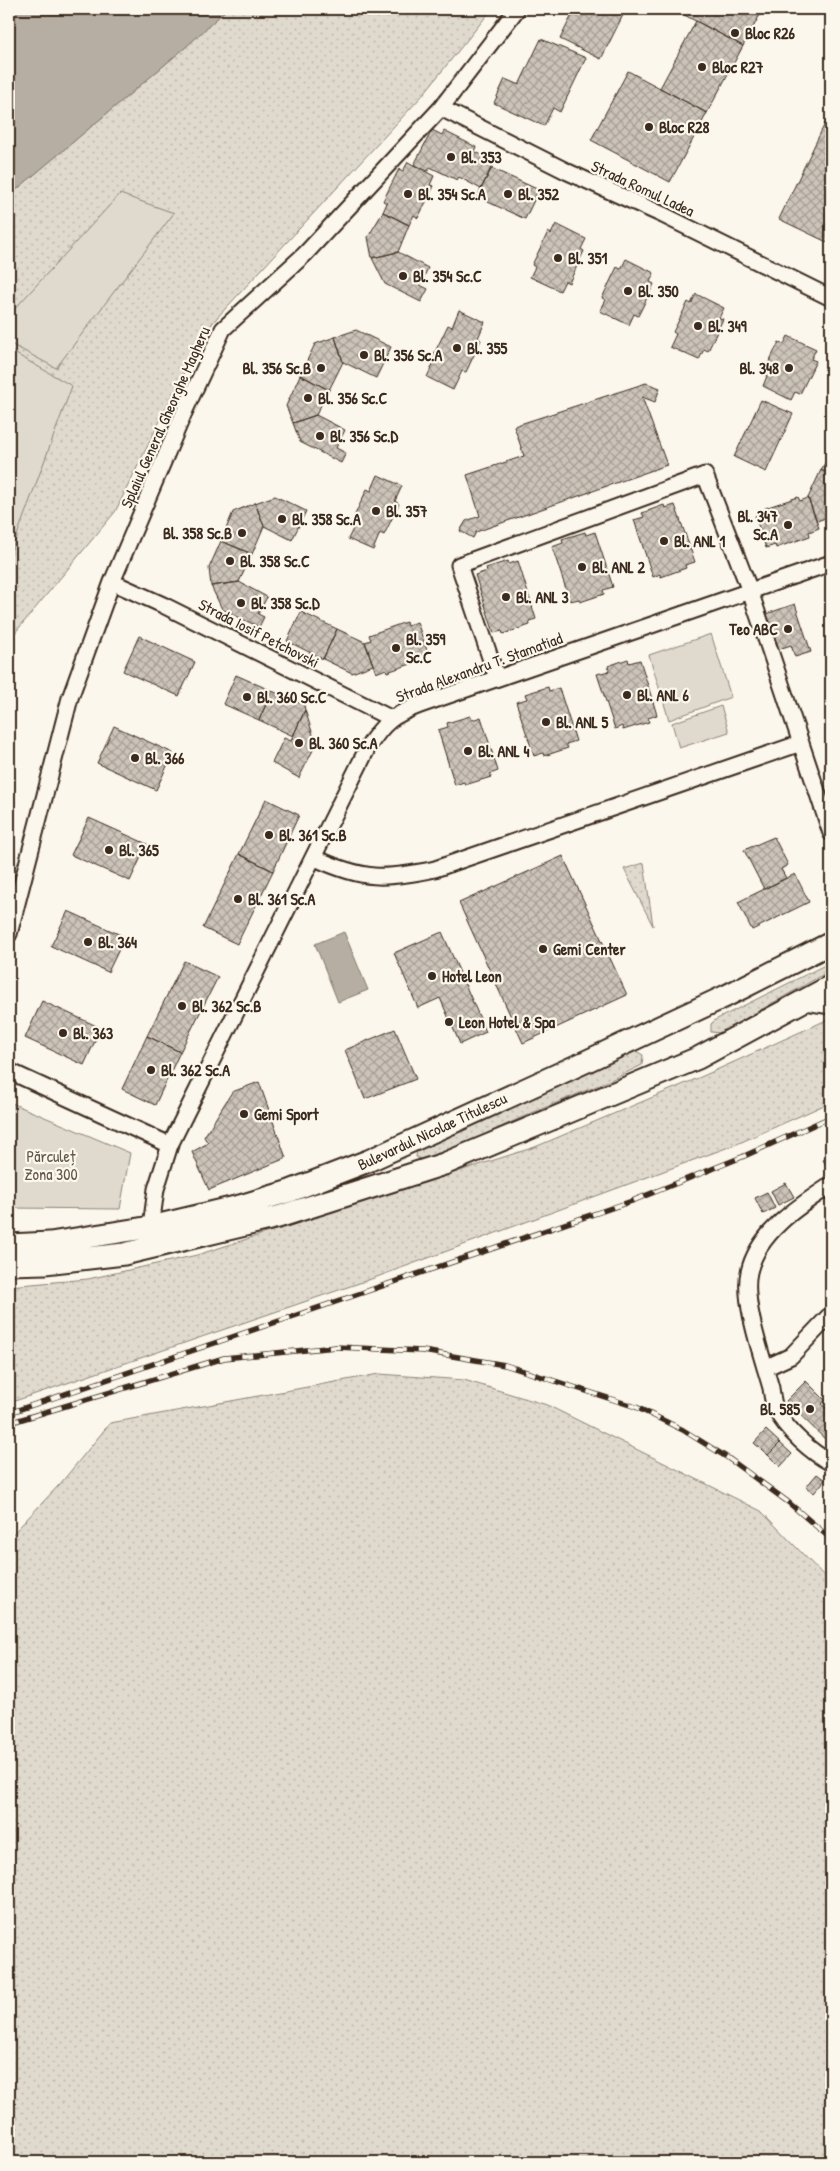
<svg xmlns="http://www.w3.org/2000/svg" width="840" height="2171" font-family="'Patrick Hand',sans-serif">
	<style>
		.grass { fill: url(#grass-dots); stroke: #8d8276 }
		.park { fill: #dfd9ce; stroke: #8d8276 }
		.water { fill: #b6aea2; stroke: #85796d }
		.building { fill: url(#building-cross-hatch); stroke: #3b2a1e }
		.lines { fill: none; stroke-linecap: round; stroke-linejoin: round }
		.minor-casing { stroke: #3b2a1e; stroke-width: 19 }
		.secondary-casing { stroke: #3b2a1e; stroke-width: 25 }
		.minor { stroke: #fbf7ec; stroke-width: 15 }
		.secondary { stroke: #fbf7ec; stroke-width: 21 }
		.rail-casing { stroke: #3b2a1e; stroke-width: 5.5 }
		.rail { stroke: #fbf7ec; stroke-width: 4; stroke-dasharray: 11; stroke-linecap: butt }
		.poi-dot { fill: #3b2a1e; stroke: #fbf7ec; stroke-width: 2 }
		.labels { text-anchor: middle; stroke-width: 4.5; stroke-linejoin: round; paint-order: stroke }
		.poi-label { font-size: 16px; font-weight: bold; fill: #3b2a1e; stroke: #fbf7ec; text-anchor: start }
		.street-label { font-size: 16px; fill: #3b2a1e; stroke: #fbf7ec }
		.park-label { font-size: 16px; fill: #64564a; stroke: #fbf7ec }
	</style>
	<defs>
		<pattern id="grass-dots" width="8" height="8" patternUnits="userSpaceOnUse" patternTransform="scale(1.25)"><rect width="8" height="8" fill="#dfd9ce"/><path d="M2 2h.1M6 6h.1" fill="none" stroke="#c0bab0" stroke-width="1.8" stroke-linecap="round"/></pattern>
		<pattern id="building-cross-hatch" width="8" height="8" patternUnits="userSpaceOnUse" patternTransform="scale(1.25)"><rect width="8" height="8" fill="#ccc4b9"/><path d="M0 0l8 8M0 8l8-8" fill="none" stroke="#a79f96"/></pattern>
	</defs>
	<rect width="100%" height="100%" fill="#fbf7ec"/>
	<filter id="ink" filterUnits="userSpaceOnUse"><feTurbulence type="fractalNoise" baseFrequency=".02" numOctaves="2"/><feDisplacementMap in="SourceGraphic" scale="10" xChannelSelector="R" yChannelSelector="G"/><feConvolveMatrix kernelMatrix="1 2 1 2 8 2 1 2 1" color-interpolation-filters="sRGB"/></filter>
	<g filter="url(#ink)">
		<path class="grass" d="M227 9H492L421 97 214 321 199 342 115 512 9 640V196L187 46Z
			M644 863 653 926 624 869Z
			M831 962V970L720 1033 711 1032V1024L715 1020Z
			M831 1018V1102L737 1144 374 1278 9 1403V1286L88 1279 197 1255 535 1147 703 1076Z
			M634 1050 643 1055 642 1065C597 1088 550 1104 505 1125 477 1138 453 1150 424 1161L416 1157 417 1148Z
			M379 1374 464 1380 547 1405 761 1511 831 1583V2162H9V1538L60 1484 110 1423Z"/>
		<path class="park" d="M120 194 174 213 56 368 9 343V315Z
			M9 350 72 386 9 557Z
			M711 634 731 697 669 720 649 655Z
			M721 706 729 732 679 748 672 723Z
			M9 1102 130 1153 120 1209 9 1208Z"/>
		<path class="water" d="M9 9H227L187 46 9 196Z
			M344 932 368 990 338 1002 315 944Z"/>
		<path class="building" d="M575 9H626L601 59 560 39Z
			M673 9H763L743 46Z
			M696 21 743 46 707 113 660 88Z
			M541 39 586 58 560 112 553 108 544 126 494 103 505 79 519 85Z
			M628 71 707 113 670 182 591 140Z
			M831 111V244L779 219Z
			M432 130 442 135 444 131 476 147 474 151 495 162 481 189 459 177 457 180 430 167 428 171 414 165Z
			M408 162 434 176 430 185 434 186 418 218 414 215 409 225 383 212 387 203 383 201 399 169 403 171Z
			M491 168 539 190 525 219 477 197Z
			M383 212 409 225 398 252 372 258 368 237Z
			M556 224 586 239 581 249 584 251 569 283 565 281 560 291 530 277 535 267 532 265 548 232 551 234Z
			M398 252 428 268 420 285 428 289 421 302 385 284 372 258Z
			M626 259 654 273 650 282 654 284 638 316 634 314 629 325 600 311 606 300 602 298 617 267 621 269Z
			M696 294 724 308 719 318 723 319 708 351 704 349 699 360 670 347 676 334 673 332 688 302 691 304Z
			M459 310 485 322 478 338 481 340 466 372 462 371 453 390 427 377 436 358 433 356 448 325 452 327Z
			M356 330 391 347 376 378 343 362 335 337Z
			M788 336 816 349 811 359 816 361 800 394 795 392 791 400 763 386 767 376 763 374 779 342 784 344Z
			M335 337 343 362 329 390 300 375 315 344Z
			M300 375 329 390 316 415 293 423 286 406Z
			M646 383 660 388 655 402 642 397 667 465 476 532 473 538 460 531 466 521 480 516 467 475 524 456 514 426Z
			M761 400 793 414 766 472 734 457Z
			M316 415 345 430 336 448 346 453 341 463 300 442 293 423Z
			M831 441V475L821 470 830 454 826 452Z
			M821 470 831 475V516L817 521 808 498Z
			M378 475 402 486 395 501 399 504 384 535 380 533 373 550 348 539 357 521 353 519 367 489 371 491Z
			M275 496 306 511 292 540 264 526 255 503Z
			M798 497 800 501 808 498 819 528 809 532 810 536 776 548 775 545 766 548 755 516 766 512 765 508Z
			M255 503 264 526 252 554 221 541 233 512Z
			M664 505 665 508 675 505 695 562 685 565 686 568 661 577 660 574 653 577 634 520 644 517 642 513Z
			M585 532 586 535 595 532 613 587 603 590 604 594 580 602 579 599 570 601 552 547 563 543 562 539Z
			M221 541 252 554 239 582 211 586 209 568Z
			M508 561 509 564 518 561 536 619 529 621 530 625 503 634 502 631 494 633 475 575 487 571 486 568Z
			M239 582 267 597 258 614 264 617 259 627 222 609 211 586Z
			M795 604 811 652 795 657 791 645 779 649 766 614Z
			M301 612 337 629 323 659 287 641Z
			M406 622 407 626 417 622 428 653 418 656 420 661 387 672 386 669 376 673 365 642 371 640 369 635Z
			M337 629 365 642 373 665 352 673 323 659Z
			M139 636 195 662 179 696 123 671Z
			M628 659 629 663 640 660 657 715 648 718 649 722 623 730 622 726 615 729 597 674 609 671 608 666Z
			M236 675 272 691 259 720 223 704Z
			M548 687 549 691 559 688 576 741 566 744 568 748 544 756 543 753 534 756 516 702 527 699 525 694Z
			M272 691 304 705 305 710 293 736 259 720Z
			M305 710 316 744 299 778 272 763 284 738 291 741Z
			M470 716 472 720 481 717 498 771 490 774 491 777 465 785 464 782 455 785 438 730 448 727 447 723Z
			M114 726 173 753 156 790 97 763Z
			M266 799 299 815 273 871 239 854Z
			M89 818 147 844 130 881 71 855Z
			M774 837 788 865 781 869 786 878 764 889 744 850Z
			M239 854 273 871 237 944 203 928Z
			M563 856 627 995 523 1043 459 903Z
			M795 874 809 902 752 930 738 902Z
			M68 911 125 937 108 972 51 946Z
			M442 932 486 1032 460 1044 440 998 418 1008 394 953Z
			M184 961 218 977 180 1052 147 1036Z
			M42 1001 101 1028 84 1065 25 1038Z
			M395 1029 416 1079 365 1099 345 1050Z
			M147 1036 180 1052 155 1105 122 1089Z
			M259 1082 286 1158 209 1190 192 1152 208 1143 204 1137 232 1092Z
			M831 1155V1173L823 1160Z
			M786 1183 794 1197 778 1205 771 1191Z
			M767 1192 775 1208 763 1214 755 1198Z
			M806 1381 825 1400 822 1404 831 1414V1445L786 1401Z
			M766 1430 780 1443 768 1455 754 1443Z
			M780 1443 792 1454 780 1467 768 1455Z
			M817 1474 825 1480 814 1493 806 1487Z
			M831 1497V1510L825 1504Z"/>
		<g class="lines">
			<defs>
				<path id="minor" d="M441 108 568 172 663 215 831 298
					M112 582 163 605 390 718
					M497 678 459 565 705 475 750 591 831 833
					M315 858C363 880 384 880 435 869L801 743
					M9 934 70 698 112 582 186 408 223 329 305 254 441 108 517 9
					M805 1002 831 1006
					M9 1071 170 1145
					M831 1185C799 1206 758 1232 749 1272 742 1301 763 1359 771 1388 772 1395 773 1404 776 1410 787 1431 811 1452 831 1463
					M151 1227 156 1189 170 1145 368 747C384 722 393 715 420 705L831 563
					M765 1368 791 1356 831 1314"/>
				<path id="secondary" d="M9 1245 50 1243 151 1227 240 1206 290 1191 368 1161 585 1062 726 996 831 943
					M9 1264 45 1263 124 1254 278 1217 444 1164 698 1058 831 986"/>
			</defs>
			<use href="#minor" class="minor-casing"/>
			<use href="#secondary" class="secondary-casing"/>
			<use href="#minor" class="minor"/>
			<use href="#secondary" class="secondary"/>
			<defs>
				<path id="rail" d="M9 1413 632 1201 742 1157 831 1117
					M9 1423 224 1358 336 1347 423 1351 505 1365 636 1407 683 1430 728 1458 788 1502 831 1539"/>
			</defs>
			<use href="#rail" class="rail-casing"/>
			<use href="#rail" class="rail"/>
		</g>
	</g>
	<g class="poi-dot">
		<circle cx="735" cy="33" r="5"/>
		<circle cx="702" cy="67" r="5"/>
		<circle cx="649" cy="127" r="5"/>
		<circle cx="451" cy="157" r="5"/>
		<circle cx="408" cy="194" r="5"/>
		<circle cx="508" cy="194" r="5"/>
		<circle cx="558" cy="258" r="5"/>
		<circle cx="403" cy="276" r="5"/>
		<circle cx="628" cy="291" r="5"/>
		<circle cx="698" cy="326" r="5"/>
		<circle cx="457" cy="348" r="5"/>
		<circle cx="364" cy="355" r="5"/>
		<circle cx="321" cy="368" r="5"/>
		<circle cx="789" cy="368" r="5"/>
		<circle cx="308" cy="398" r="5"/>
		<circle cx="320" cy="436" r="5"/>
		<circle cx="376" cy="511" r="5"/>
		<circle cx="282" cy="519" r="5"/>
		<circle cx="788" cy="525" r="5"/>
		<circle cx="242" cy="533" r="5"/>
		<circle cx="664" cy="541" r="5"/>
		<circle cx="230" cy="561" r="5"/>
		<circle cx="582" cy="567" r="5"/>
		<circle cx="506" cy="597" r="5"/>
		<circle cx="241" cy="603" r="5"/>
		<circle cx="788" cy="629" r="5"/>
		<circle cx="396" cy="648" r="5"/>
		<circle cx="627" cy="695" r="5"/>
		<circle cx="247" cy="697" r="5"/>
		<circle cx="546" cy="722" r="5"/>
		<circle cx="299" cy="743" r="5"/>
		<circle cx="468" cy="751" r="5"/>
		<circle cx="135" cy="758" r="5"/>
		<circle cx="269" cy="835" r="5"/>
		<circle cx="109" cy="850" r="5"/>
		<circle cx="238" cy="899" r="5"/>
		<circle cx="88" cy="942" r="5"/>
		<circle cx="543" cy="949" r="5"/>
		<circle cx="432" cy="976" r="5"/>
		<circle cx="182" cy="1006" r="5"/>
		<circle cx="449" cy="1022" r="5"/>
		<circle cx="63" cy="1033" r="5"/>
		<circle cx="151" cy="1070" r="5"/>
		<circle cx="244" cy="1114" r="5"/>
		<circle cx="810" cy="1409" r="5"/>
	</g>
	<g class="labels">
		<g class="poi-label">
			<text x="745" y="39">Bloc R26</text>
			<text x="712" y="73">Bloc R27</text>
			<text x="659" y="133">Bloc R28</text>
			<text x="461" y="163">Bl. 353</text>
			<text x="418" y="200">Bl. 354 Sc.A</text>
			<text x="518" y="200">Bl. 352</text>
			<text x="568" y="264">Bl. 351</text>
			<text x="413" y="282">Bl. 354 Sc.C</text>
			<text x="638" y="297">Bl. 350</text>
			<text x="708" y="332">Bl. 349</text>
			<text x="467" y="354">Bl. 355</text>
			<text x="374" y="361">Bl. 356 Sc.A</text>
			<text x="311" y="374" text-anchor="end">Bl. 356 Sc.B</text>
			<text x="779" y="374" text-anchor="end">Bl. 348</text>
			<text x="318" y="404">Bl. 356 Sc.C</text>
			<text x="330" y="442">Bl. 356 Sc.D</text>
			<text x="386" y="517">Bl. 357</text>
			<text x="778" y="522" text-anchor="end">Bl. 347<tspan x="778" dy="18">Sc.A</tspan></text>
			<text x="292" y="525">Bl. 358 Sc.A</text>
			<text x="232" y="539" text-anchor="end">Bl. 358 Sc.B</text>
			<text x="674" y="547">Bl. ANL 1</text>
			<text x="240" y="567">Bl. 358 Sc.C</text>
			<text x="592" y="573">Bl. ANL 2</text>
			<text x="516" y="603">Bl. ANL 3</text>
			<text x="251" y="609">Bl. 358 Sc.D</text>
			<text x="778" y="635" text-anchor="end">Teo ABC</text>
			<text x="406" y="645">Bl. 359<tspan x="406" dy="18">Sc.C</tspan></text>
			<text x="637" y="701">Bl. ANL 6</text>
			<text x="257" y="703">Bl. 360 Sc.C</text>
			<text x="556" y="728">Bl. ANL 5</text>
			<text x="309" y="749">Bl. 360 Sc.A</text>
			<text x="478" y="757">Bl. ANL 4</text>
			<text x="145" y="764">Bl. 366</text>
			<text x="279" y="841">Bl. 361 Sc.B</text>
			<text x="119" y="856">Bl. 365</text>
			<text x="248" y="905">Bl. 361 Sc.A</text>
			<text x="98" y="948">Bl. 364</text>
			<text x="553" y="955">Gemi Center</text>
			<text x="442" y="982">Hotel Leon</text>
			<text x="192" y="1012">Bl. 362 Sc.B</text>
			<text x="459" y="1028">Leon Hotel &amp; Spa</text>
			<text x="73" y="1039">Bl. 363</text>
			<text x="161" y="1076">Bl. 362 Sc.A</text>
			<text x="254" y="1120">Gemi Sport</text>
			<text x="800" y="1415" text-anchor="end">Bl. 585</text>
		</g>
		<g class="street-label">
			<text transform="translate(643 188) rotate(25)" y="6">Strada Romul Ladea</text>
			<text transform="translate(165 417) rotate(-66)" y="6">Splaiul General Gheorghe Magheru</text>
			<text transform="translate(259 633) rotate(27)" y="6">Strada Iosif Petchovski</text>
			<text transform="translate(479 667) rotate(-20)" y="6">Strada Alexandru T. Stamatiad</text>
			<text transform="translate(432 1131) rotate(-25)" y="6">Bulevardul Nicolae Titulescu</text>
		</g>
		<g class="park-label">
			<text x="51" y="1162">Părculeț<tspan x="51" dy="18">Zona 300</tspan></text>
		</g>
	</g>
	<rect width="840" height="2171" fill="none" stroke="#fbf7ec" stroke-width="30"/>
	<rect x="15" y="15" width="810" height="2141" fill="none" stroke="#3b2a1e" stroke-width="2" filter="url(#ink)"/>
</svg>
